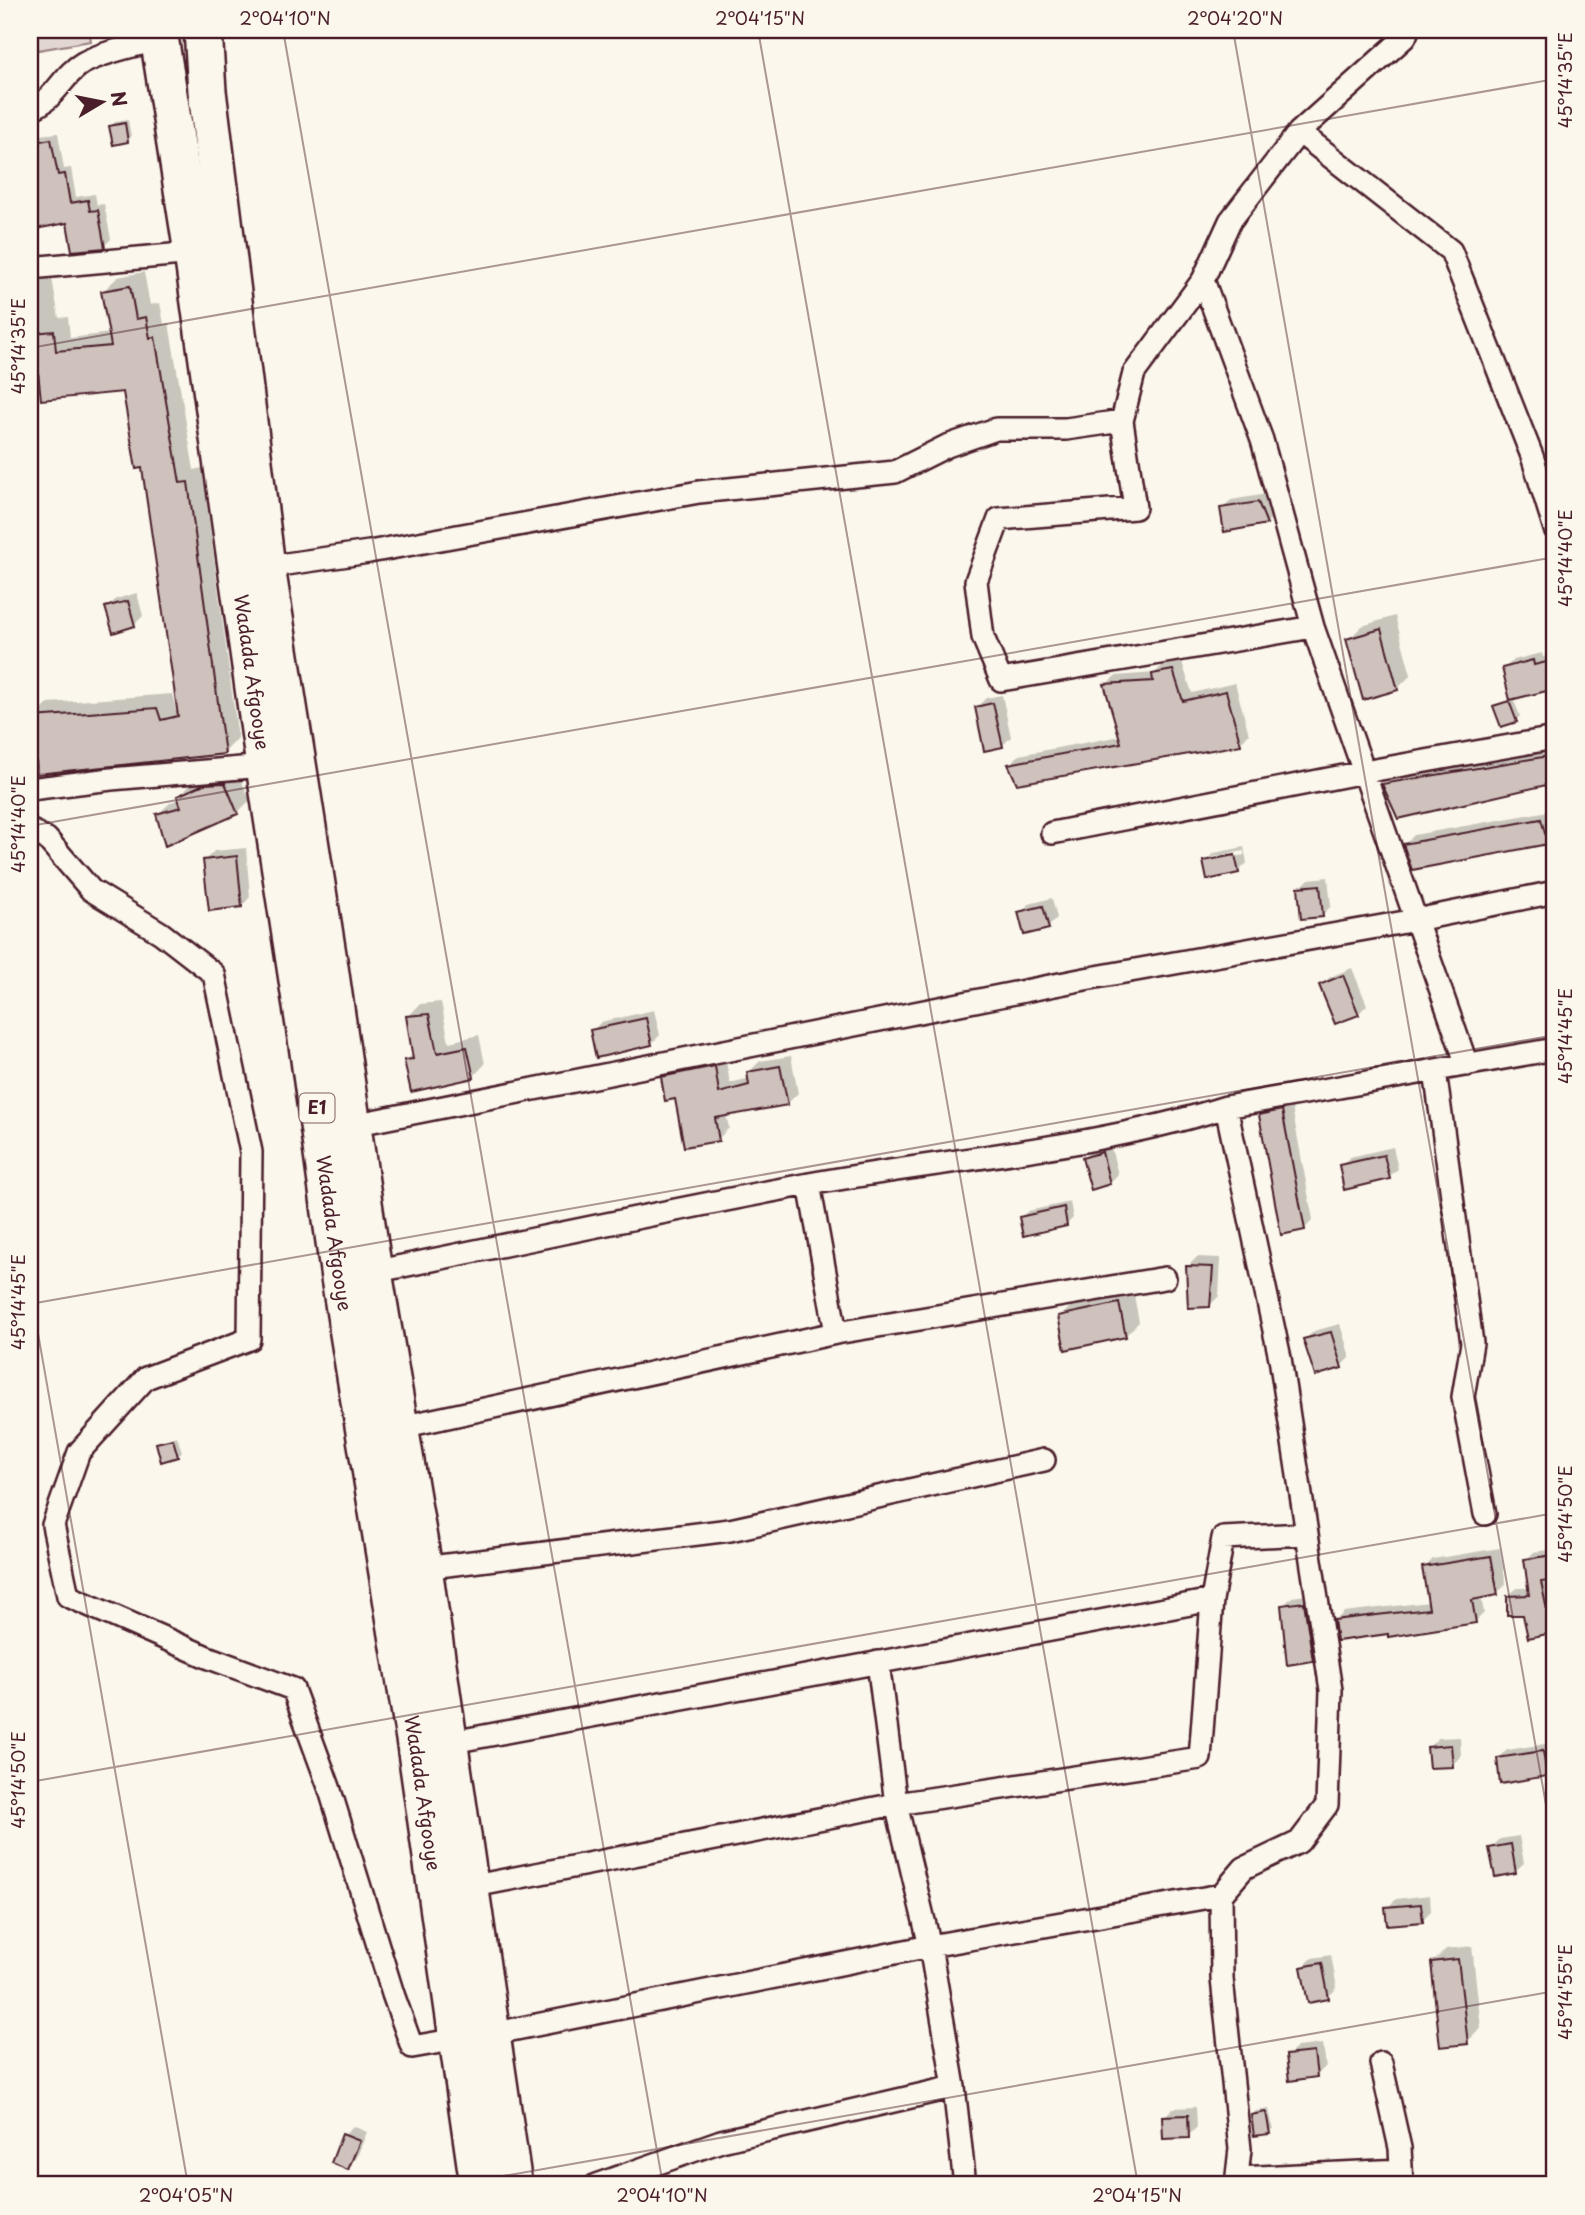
<svg xmlns="http://www.w3.org/2000/svg" width="1585" height="2215" font-family="'Playpen Sans',sans-serif">
	<style>
		.green { fill: #e2d7d0; stroke: #967b7e; stroke-width: 2 }
		.shadow { fill: #0003; fill-rule: evenodd }
		.building { fill: #cfc2bc; stroke: #4a1f2b; stroke-width: 2 }
		.lines { fill: none; stroke-linecap: round; stroke-linejoin: round }
		.street-casing { stroke: #4a1f2b; stroke-width: 26 }
		.highway-casing { stroke: #4a1f2b; stroke-width: 42 }
		.street { stroke: #fbf7ec; stroke-width: 21 }
		.highway { stroke: #fbf7ec; stroke-width: 37 }
		.ticks { fill: none; stroke: #4a1f2b; stroke-width: 2; stroke-opacity: 0.45 }
		.labels { text-anchor: middle; stroke-width: 5; stroke-linejoin: round; paint-order: stroke }
		.shield { fill: #fbf7ec; stroke: #7f6065; stroke-width: 2 }
		.shield-label { font-size: 18px; font-weight: bold; fill: #4a1f2b }
		.street-label { font-size: 19px; fill: #4a1f2b; stroke: #fbf7ec }
		.neatline { fill: none; stroke: #4a1f2b; stroke-width: 2.5 }
		.ticks-label { font-size: 18px; text-anchor: middle; fill: #4a1f2b }
	</style>
	<rect width="100%" height="100%" fill="#fbf7ec"/>
	<filter id="ink" filterUnits="userSpaceOnUse"><feTurbulence type="fractalNoise" baseFrequency=".0143" numOctaves="2"/><feDisplacementMap in="SourceGraphic" scale="14" xChannelSelector="R" yChannelSelector="G"/><feConvolveMatrix kernelMatrix="1 2 1 2 8 2 1 2 1" color-interpolation-filters="sRGB"/></filter>
	<g filter="url(#ink)">
		<path class="green" d="M34 30H89L91 41 38 50Z"/>
		<path class="shadow" d="M108 30H127L111 37Z
			M128 120 131 137 127 141 111 126 115 122Z
			M58 133 64 169 71 168 76 197 95 194 97 205 104 204 111 239 104 246 69 221 34 227 37 244 30 252V136Z
			M144 272 150 305 160 303 164 324 169 323 194 470 202 468 238 738 224 753 34 718 49 703 172 694 176 711H179L144 466 125 390 37 340 30 342V275L51 273 59 318 68 317 70 338 111 333 103 291 118 277Z
			M1267 494 1275 514 1266 523 1222 509 1231 500Z
			M137 593 143 616 134 625 107 608 116 599Z
			M1395 616 1411 675 1397 689 1348 640 1362 626Z
			M1542 653 1543 657 1555 654V687L1513 698 1520 716 1516 720 1495 707 1512 698 1504 669 1513 660Z
			M1182 662 1192 693 1235 683 1249 734 1240 743 1010 764 1019 755 1121 736 1106 685 1115 676 1155 673 1163 665Z
			M1002 695 1011 737 1002 746 977 707 986 698Z
			M1555 748V781L1399 817 1384 785 1393 776Z
			M237 771 250 800 237 813 158 814 171 802 180 799 179 797 191 784 218 773Z
			M1549 811 1555 834 1547 842 1405 844 1414 835Z
			M1244 847 1247 863 1238 872 1205 862 1214 853ZM1244 851V855L1213 861V857Z
			M246 848 250 897 242 906 205 860 214 851Z
			M1328 877 1331 906 1322 915 1300 888 1309 879Z
			M1052 898 1057 918 1048 927 1020 913 1029 904Z
			M1352 968 1367 1005 1358 1014 1321 986 1330 977Z
			M441 1002 449 1042 479 1035 485 1064 473 1077 406 1061 414 1053 408 1017 420 1004Z
			M654 1010 660 1035 651 1044 592 1031 601 1022Z
			M725 1056 730 1083 750 1078 749 1072 760 1061 791 1056 798 1093 787 1104 726 1114 729 1128 718 1139 677 1097 662 1078 673 1067Z
			M1291 1102 1313 1220 1304 1229 1260 1115 1269 1106Z
			M1110 1144 1118 1174 1110 1183 1084 1158 1093 1149Z
			M1393 1147 1398 1169 1389 1177 1341 1166 1350 1157Z
			M1070 1202 1073 1218 1066 1225 1021 1217 1028 1211Z
			M1197 1257 1221 1258 1219 1296 1210 1305 1188 1266Z
			M1133 1290 1139 1322 1126 1335 1060 1317 1074 1303Z
			M1340 1324 1350 1357 1341 1366 1305 1340 1314 1331Z
			M177 1436 182 1452 178 1456 158 1444 162 1440Z
			M1500 1548 1506 1584 1497 1593 1481 1596 1484 1613 1475 1622 1389 1633 1335 1621 1344 1612 1429 1602 1424 1568 1433 1559Z
			M1555 1549V1579H1550L1555 1606V1627L1551 1632 1525 1613 1508 1596 1517 1588H1530L1526 1560 1534 1552Z
			M1313 1594 1321 1651 1312 1660 1283 1606 1292 1597Z
			M1460 1737 1461 1756 1452 1765 1429 1747 1438 1738Z
			M1551 1743 1555 1766 1546 1775 1498 1759 1507 1750Z
			M1519 1836 1524 1863 1515 1871 1491 1848 1500 1839Z
			M1430 1895 1431 1911 1422 1920 1387 1908 1396 1899Z
			M1472 1946 1481 2028 1467 2042 1432 1963 1446 1949Z
			M1331 1955 1337 1988 1328 1997 1303 1967 1312 1958Z
			M1323 2044 1326 2066 1317 2075 1288 2056 1297 2047Z
			M1196 2107 1197 2127 1188 2136 1164 2117 1173 2108Z
			M1269 2109 1273 2128 1269 2132 1252 2115 1256 2111Z
			M353 2126 367 2132 356 2159 347 2167 344 2135Z"/>
		<path class="building" d="M125 123 128 142 113 145 109 126Z
			M51 139 58 175 65 174 70 203 88 200 90 211 98 210 105 248 72 251 67 223 30 230V176L33 175 30 143Z
			M130 286 136 319 146 317 150 338 155 337 180 483 188 482 225 754 37 774 33 717 157 708 161 720 178 716 142 468 136 469 123 392 41 400 34 333 54 331 56 351 111 346 101 291Z
			M1258 502 1267 524 1224 532 1220 508Z
			M128 601 135 626 113 633 105 607Z
			M1381 629 1398 690 1363 700 1346 639Z
			M1533 660 1534 665 1555 660V689L1510 700 1502 668Z
			M1173 670 1183 701 1226 691 1241 745 1017 784 1008 764 1121 743 1104 684 1153 681 1152 674Z
			M1509 701 1517 722 1501 727 1493 706Z
			M993 703 1003 747 984 751 975 707Z
			M1555 755V783L1398 819 1382 784Z
			M225 783 238 814 165 846 156 814 181 807 177 796 204 784Z
			M1541 819 1548 844 1412 870 1403 844Z
			M1235 855 1239 873 1207 880 1203 861Z
			M237 856 242 907 209 911 203 860Z
			M1320 885 1323 917 1301 919 1298 887Z
			M1043 906 1049 929 1024 935 1018 912Z
			M1343 975 1359 1015 1335 1024 1319 985Z
			M429 1014 437 1053 467 1047 474 1078 411 1092 404 1060 413 1059 406 1016Z
			M646 1018 652 1045 596 1058 590 1030Z
			M715 1066 719 1093 749 1085 747 1072 780 1066 788 1105 715 1118 719 1141 684 1147 675 1099 665 1101 661 1077Z
			M1282 1110 1305 1230 1281 1235 1259 1115Z
			M1102 1152 1110 1184 1091 1190 1082 1158Z
			M1384 1155 1390 1179 1344 1190 1339 1165Z
			M1064 1207 1067 1226 1023 1236 1019 1217Z
			M1186 1266 1213 1267 1210 1307 1188 1308Z
			M1119 1303 1126 1337 1065 1350 1058 1316Z
			M1331 1332 1342 1368 1315 1376 1303 1339Z
			M173 1439 178 1457 161 1462 156 1443Z
			M1555 1555V1580L1541 1582 1552 1633 1528 1638 1523 1615H1507V1596L1529 1595 1524 1559Z
			M1491 1556 1498 1595 1472 1600 1476 1623 1388 1637V1634L1337 1641 1334 1620 1429 1609 1422 1567Z
			M1304 1602 1313 1661 1287 1665 1281 1605Z
			M1451 1745 1453 1767 1429 1768 1427 1747Z
			M1543 1751 1547 1776 1500 1784 1497 1758Z
			M1511 1844 1516 1873 1495 1877 1489 1848Z
			M1421 1904 1423 1922 1387 1925 1385 1907Z
			M1458 1959 1468 2044 1440 2047 1431 1962Z
			M1322 1963 1329 1999 1308 2003 1301 1967Z
			M1314 2052 1317 2077 1289 2081 1286 2055Z
			M1266 2112 1270 2134 1254 2136 1251 2115Z
			M1188 2115 1189 2138 1163 2139 1162 2116Z
			M342 2134 360 2141 348 2170 331 2163Z"/>
		<g class="lines">
			<defs>
				<path id="street" d="M30 109C54 102 62 75 83 63 106 51 135 46 160 39
					M1299 132 1451 251 1532 456 1555 529
					M30 268 193 253
					M1203 280 1262 440 1313 627 1467 1065
					M266 567 369 552 699 492 895 472 947 446 996 429H1066L1122 421
					M1313 627 1001 680 983 637 976 581 999 519 1135 508 1122 421 1134 373 1203 280 1230 221 1299 132 1405 37 1408 30
					M30 789 111 779 265 766
					M30 830 47 839 91 890 161 933 214 974 251 1152 249 1339 146 1378 79 1452 53 1525 68 1596 207 1657 293 1689 329 1787 393 1994 412 2047 458 2039
					M1052 833 1364 772 1555 738
					M1435 1071 1472 1343 1463 1397 1485 1514
					M1226 1107 1280 1358 1331 1690 1327 1805 1299 1842 1244 1868 1221 1895 1222 1979 1240 2149 1236 2185
					M353 1125 1085 979 1416 920 1555 892
					M809 1184 836 1333
					M373 1272C518 1243 663 1211 809 1184 948 1159 1092 1149 1226 1107L1555 1049
					M401 1427 836 1333 1165 1278
					M423 1568 730 1530 1044 1460
					M878 1662 896 1804 930 1946 954 2087 965 2185
					M447 1743 1212 1600 1223 1538 1306 1534
					M469 1887 896 1804 1200 1758 1212 1600
					M491 2034 930 1946 1221 1895
					M1381 2063 1400 2148 1402 2185
					M1237 2178 1401 2170
					M596 2185 721 2141 954 2087"/>
				<g id="highway">
					<path id="s1" d="M158 30 193 253 265 766 308 1045 340 1278 416 1745 479 2185"/>
					<path d="M203 30 207 91 266 567 329 967 373 1272 423 1568 513 2185"/>
				</g>
			</defs>
			<use href="#street" class="street-casing"/>
			<use href="#highway" class="highway-casing"/>
			<use href="#street" class="street"/>
			<use href="#highway" class="highway"/>
		</g>
	</g>
	<path class="ticks" d="M283 30 663 2185M758 30 1138 2185M1233 30 1555 1856M30 348 1555 79M30 826 1555 557M30 1288 188 2185M30 1304 1555 1035M30 1782 1555 1513M452 2185 1555 1991"/>
	<g class="labels">
		<rect class="shield" x="299.5" y="1093.5" width="35" height="29" rx="5"/>
		<g class="shield-label">
			<text x="317" y="1114">E1</text>
		</g>
		<g class="street-label">
			<text dy="7" stroke="none"><textPath href="#s1" startOffset="649">Wadada Afgooye</textPath></text>
			<text dy="7" stroke="none"><textPath href="#s1" startOffset="1216">Wadada Afgooye</textPath></text>
			<text dy="7" stroke="none"><textPath href="#s1" startOffset="1783">Wadada Afgooye</textPath></text>
		</g>
	</g>
	<rect width="1585" height="2215" fill="none" stroke="#fbf7ec" stroke-width="77"/>
	<g transform="translate(102 102) rotate(80)" stroke="#fbf7ec" stroke-width="5" paint-order="stroke">
	<path d="M0-5L12 26L0 18L-12 26Z" fill="#4a1f2b"/>
	<text y="-10" font-size="19" font-weight="bold" text-anchor="middle" fill="#4a1f2b">N</text>
	</g>
	<rect x="38" y="38" width="1508" height="2138" class="neatline"/>
	<g class="ticks-label">
		<text x="285" y="25">2°04'10"N</text>
		<text x="760" y="25">2°04'15"N</text>
		<text x="1235" y="25">2°04'20"N</text>
		<text transform="translate(1566 80) rotate(-90)" y="6">45°14'35"E</text>
		<text transform="translate(19 346) rotate(-90)" y="6">45°14'35"E</text>
		<text transform="translate(1566 558) rotate(-90)" y="6">45°14'40"E</text>
		<text transform="translate(19 824) rotate(-90)" y="6">45°14'40"E</text>
		<text transform="translate(1566 1036) rotate(-90)" y="6">45°14'45"E</text>
		<text transform="translate(19 1302) rotate(-90)" y="6">45°14'45"E</text>
		<text transform="translate(1566 1514) rotate(-90)" y="6">45°14'50"E</text>
		<text transform="translate(19 1780) rotate(-90)" y="6">45°14'50"E</text>
		<text transform="translate(1566 1992) rotate(-90)" y="6">45°14'55"E</text>
		<text x="186" y="2202">2°04'05"N</text>
		<text x="662" y="2202">2°04'10"N</text>
		<text x="1137" y="2202">2°04'15"N</text>
	</g>
</svg>
